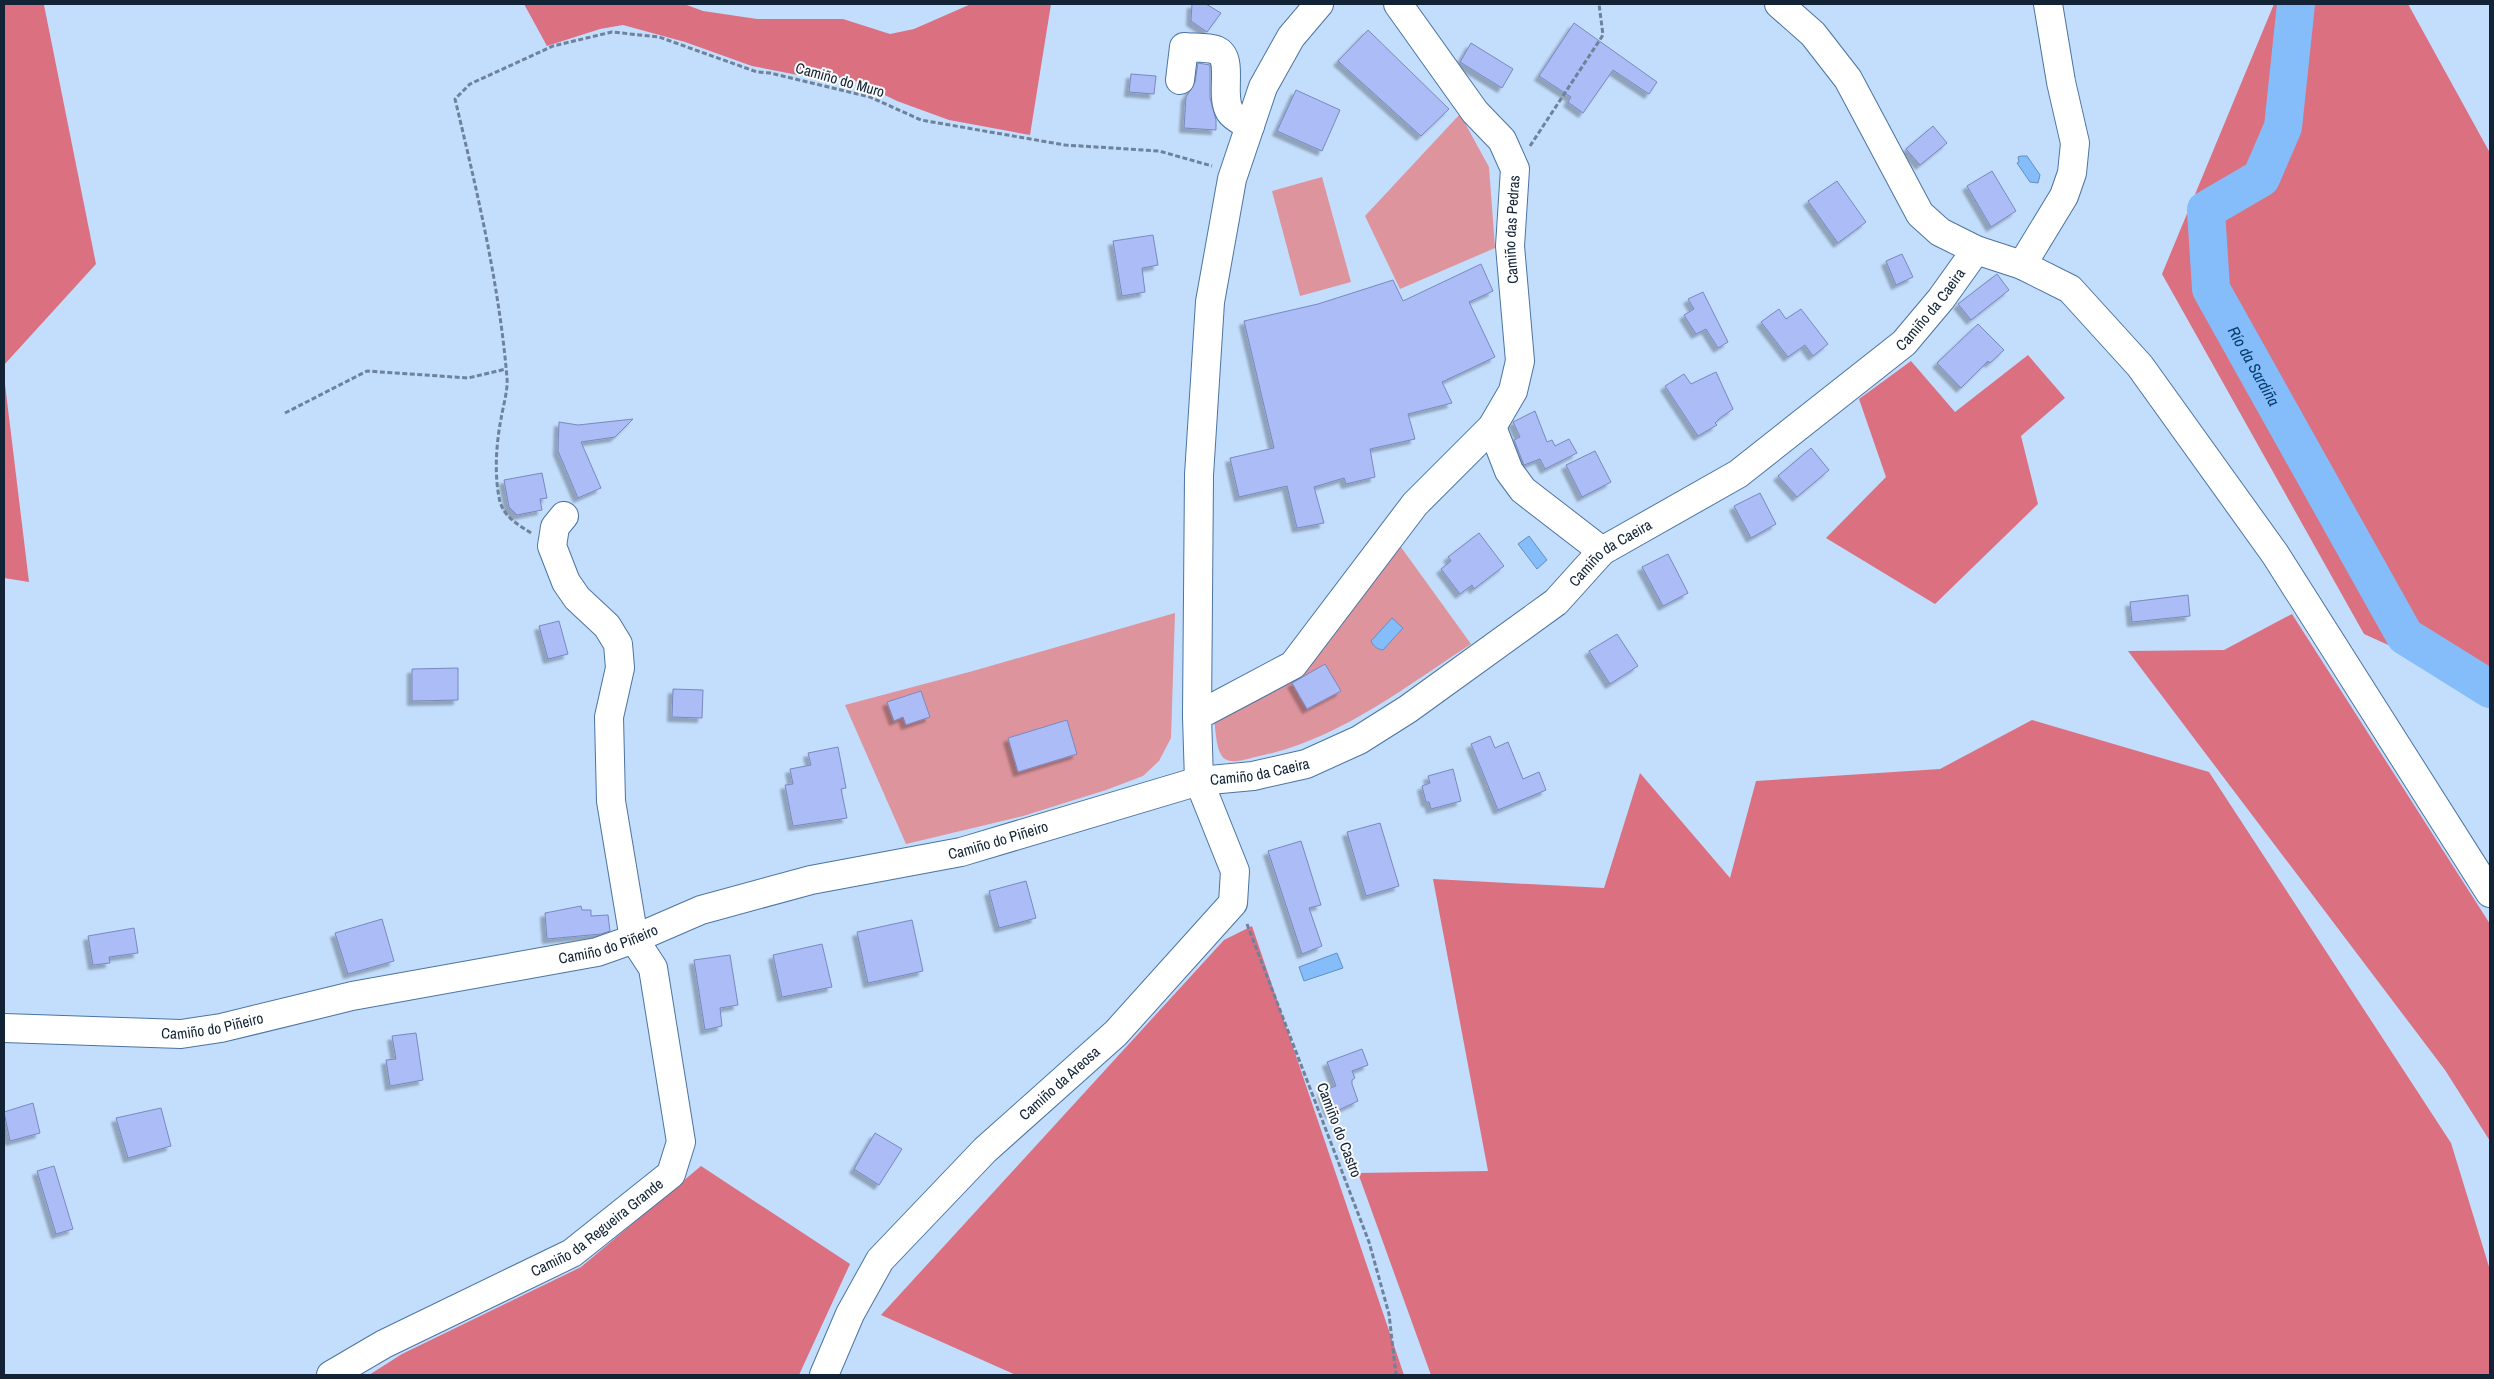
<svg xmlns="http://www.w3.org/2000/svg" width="2494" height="1379" font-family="'Archivo Narrow',sans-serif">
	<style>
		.green { fill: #dd949c }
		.forest { fill: #db7080 }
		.water { fill: #85bdfb; stroke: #628fc0 }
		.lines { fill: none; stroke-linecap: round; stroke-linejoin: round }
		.river { stroke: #85bdfb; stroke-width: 38 }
		.building { fill: #abbcf6; stroke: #7988bf; filter: url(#shadow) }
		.minor-casing { stroke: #4b74a1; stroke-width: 30 }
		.path { stroke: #6d829b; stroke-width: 3; stroke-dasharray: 5 2.5; stroke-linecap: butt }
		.minor { stroke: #fff; stroke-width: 28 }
		.labels { text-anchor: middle; stroke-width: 4; stroke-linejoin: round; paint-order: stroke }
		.street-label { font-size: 15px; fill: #122335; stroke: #fbfbfb }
		.water-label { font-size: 16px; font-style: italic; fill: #073b6c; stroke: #fbfbfb }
	</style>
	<defs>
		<filter id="shadow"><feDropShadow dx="-4.5" dy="4.5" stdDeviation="1" flood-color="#0004"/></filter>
	</defs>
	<rect width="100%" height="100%" fill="#c3ddfc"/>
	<path class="green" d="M1460 114 1489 167 1495 248 1400 289 1365 216Z
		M1322 177 1351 282 1300 296 1272 191Z
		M1398 543 1471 644C1402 689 1337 741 1255 757 1247 759 1233 764 1225 759 1216 753 1216 731 1214 720L1297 670Z
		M1175 613 1171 738 1159 761 1143 776 1106 790 1023 816 906 844 845 705 973 671Z"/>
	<path class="forest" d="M4 4 44 5 96 264 4 365Z
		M524 4H684L703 11 757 19H843L890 34 914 29 971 4H1051L1030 135 949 120 897 101 850 78H813L752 66 685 42 623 25 600 29 547 46Z
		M2274 4H2408L2490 153V691L2364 634 2162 274Z
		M2028 355 2065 398 2021 436 2038 504 1935 604 1826 538 1886 477 1859 399 1911 361 1955 412Z
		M4 376 29 582 4 578Z
		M2292 614 2490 924V1141L2445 1070 2128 651 2224 650Z
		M2032 720 2209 772 2451 1143 2490 1270V1375H1431L1358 1173 1488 1171 1433 879 1604 888 1640 773 1730 878 1756 781 1940 769Z
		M1252 926 1404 1375H1016L881 1315 1224 940Z
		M701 1166 850 1264 799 1375H369L402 1354 581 1267Z"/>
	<path class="water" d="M2021 156H2027L2040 175 2038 183 2030 182 2017 163 2019 162 2018 157Z
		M1529 536 1547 560 1537 569 1518 544Z
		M1392 618 1403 628 1383 650C1377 649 1374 647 1371 641Z
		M1337 953 1343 968 1304 981 1299 967Z"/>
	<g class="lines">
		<path class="river" id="s1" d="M2296 4 2283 127 2261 178 2206 210 2211 289 2405 636 2490 689"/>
	</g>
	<path class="building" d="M1192 4H1206L1221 13 1207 32 1191 21Z
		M1574 23 1657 82 1649 94 1613 70 1583 113 1568 102 1571 97 1539 76Z
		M1368 30 1449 109 1421 136 1338 61Z
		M1471 43 1513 69 1502 88 1460 62Z
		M1198 63 1210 65V98L1216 120V130L1184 128 1186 97 1195 82Z
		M1131 74 1156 76 1154 94 1129 92Z
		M1296 90 1340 110 1322 151 1277 131Z
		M1933 126 1947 143 1920 165 1906 149Z
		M1992 171 2016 211 1991 227 1967 186Z
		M1837 181 1866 222 1838 243 1808 201Z
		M1153 235 1158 265 1142 268 1145 292 1122 296 1113 241Z
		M1902 254 1913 277 1896 285 1886 261Z
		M1481 264 1493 291 1469 302 1495 357 1442 382 1452 403 1408 414 1415 439 1370 449 1375 477 1346 484 1344 478 1314 487 1324 523 1297 528 1287 486 1239 497 1230 458 1274 448 1244 321 1318 304 1393 280 1403 301Z
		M1997 274 2009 290 1971 320 1958 304Z
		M1703 292 1728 342 1718 348 1706 329 1696 334 1684 315 1694 309 1688 299Z
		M1779 309 1786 319 1801 309 1828 344 1813 356 1805 345 1788 357 1761 322Z
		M1978 324 2004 350 1990 363 1988 361 1961 388 1937 363Z
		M1716 372 1733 409 1720 418 1715 423 1717 425 1698 436 1665 386 1684 374 1691 384Z
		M1535 411 1547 442 1552 440 1555 446 1569 439 1577 453 1545 469 1540 459 1524 465 1514 440 1520 437 1513 422Z
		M633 419 615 437 581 442 601 488 578 498 558 451 559 422 578 425Z
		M1811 448 1829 470 1797 497 1778 476Z
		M1595 451 1611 482 1582 497 1566 465Z
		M542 473 547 498 540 499 542 510 517 515 509 507 504 480Z
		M1760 493 1776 524 1751 538 1734 506Z
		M1479 533 1504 566 1474 589 1472 585 1460 594 1441 569 1451 561 1448 557Z
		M1668 554 1688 593 1663 606 1642 567Z
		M2188 595 2190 616 2132 622 2130 602Z
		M559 621 568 654 548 659 539 626Z
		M1617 634 1638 666 1610 684 1589 651Z
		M1325 664 1341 691 1307 709 1292 683Z
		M458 668V700L412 701V669Z
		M673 689 703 690 702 718 672 717Z
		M921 691 930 717 906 725 903 717 894 721 887 702Z
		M1067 720 1077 754 1018 772 1008 738Z
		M1490 736 1495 748 1508 742 1523 779 1539 772 1546 790 1498 810 1471 744Z
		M838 747 846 788 841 789 847 818 793 826 785 785 793 784 790 769 811 765 808 753Z
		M1453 769 1461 801 1431 809 1429 802H1426L1422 786 1430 783 1428 776Z
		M1380 823 1399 886 1366 896 1347 832Z
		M1301 841 1321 905 1309 908 1322 946 1302 954 1268 851Z
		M1026 881 1036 918 999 928 989 891Z
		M581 906 582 910H591V916L608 915 610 931 601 934 547 939 545 913Z
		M382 919 394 961 348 974 335 933Z
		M912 920 923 971 868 983 857 932Z
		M134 928 138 953 109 957 110 963 93 965 88 936Z
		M822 944 832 987 782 997 773 955Z
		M730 955 738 1005 720 1008 722 1026 705 1030 694 960Z
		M416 1033 423 1080 390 1086 386 1060 396 1059 392 1036Z
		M1362 1049 1368 1065 1352 1071 1355 1078 1352 1080V1084L1358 1101 1330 1114 1322 1091 1336 1086 1327 1062Z
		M33 1103 40 1133 10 1141 4 1112Z
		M161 1108 171 1146 128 1158 116 1118Z
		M875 1133 902 1149 879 1185 854 1169Z
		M54 1166 73 1229 56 1234 37 1171Z"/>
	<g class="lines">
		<defs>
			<g id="minor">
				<path d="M1779 4 1813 34 1848 79 1920 214 1940 232 1976 250 2022 265 2070 289 2140 366 2275 554 2490 893"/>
				<path d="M1180 80 1184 47C1194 48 1207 47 1216 50 1235 58 1219 95 1230 112 1234 118 1244 122 1250 126"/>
				<path d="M2022 265 2064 196 2072 173 2075 143 2061 82 2048 4"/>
				<path d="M1492 427 1509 471 1523 490 1602 551"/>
				<path id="s2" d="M1197 716 1293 665 1415 504 1492 427 1513 391 1520 361 1510 246 1515 169 1502 140 1475 112 1398 4"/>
				<path id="s3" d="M4 1028 181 1034 221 1028 352 996 597 952 634 939 701 910 811 880 961 852 1199 781 1253 776 1306 764 1359 740 1408 709 1556 602 1602 551 1738 474 1904 343 1941 299 1976 250"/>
				<path id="s4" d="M331 1375 384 1344 572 1253 671 1174 681 1142 653 968 634 939 611 801 609 717 620 668 618 644 607 626 577 598 566 582 552 546 555 527 564 516"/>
				<path id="s5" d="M824 1375 850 1314 880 1260 985 1150 1116 1033 1233 903 1235 871 1199 781 1197 716 1199 475 1210 302 1232 179 1263 87 1291 37 1319 4"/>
			</g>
		</defs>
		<use href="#minor" class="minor-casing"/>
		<path class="path" d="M1530 146 1603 35 1599 4
			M285 413 367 371 468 378 506 369
			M531 533C519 525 505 518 500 502 494 476 496 445 501 419 503 406 508 391 507 378 499 283 477 191 455 99L470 84 553 46 612 32 659 37 757 72 770 73 870 97 921 120 1065 145 1159 151 1212 166
			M1247 924 1369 1242 1389 1314 1396 1375"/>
		<use href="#minor" class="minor"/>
	</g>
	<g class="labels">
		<g class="street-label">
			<text transform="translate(840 80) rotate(16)" y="5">Camiño do Muro</text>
			<text dy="5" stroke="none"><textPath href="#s2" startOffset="624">Camiño das Pedras</textPath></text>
			<text dy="5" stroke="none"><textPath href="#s3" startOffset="2115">Camiño da Caeira</textPath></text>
			<text dy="5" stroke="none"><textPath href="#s3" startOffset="1710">Camiño da Caeira</textPath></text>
			<text dy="5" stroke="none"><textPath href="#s3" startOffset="1290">Camiño da Caeira</textPath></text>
			<text dy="5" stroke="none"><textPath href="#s3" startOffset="1019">Camiño do Piñeiro</textPath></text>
			<text dy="5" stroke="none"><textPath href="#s3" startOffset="614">Camiño do Piñeiro</textPath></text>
			<text dy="5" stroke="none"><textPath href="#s3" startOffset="209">Camiño do Piñeiro</textPath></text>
			<text dy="5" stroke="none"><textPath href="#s5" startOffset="380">Camiño da Areosa</textPath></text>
			<text transform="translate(1339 1130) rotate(69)" y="5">Camiño do Castro</text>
			<text dy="5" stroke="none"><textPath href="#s4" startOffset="305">Camiño da Regueira Grande</textPath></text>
		</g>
		<g class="water-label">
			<text dy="6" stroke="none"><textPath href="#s1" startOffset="410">Río da Sardiña</textPath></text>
		</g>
	</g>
	<rect width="2494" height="1379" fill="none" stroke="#122335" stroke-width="10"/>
</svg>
